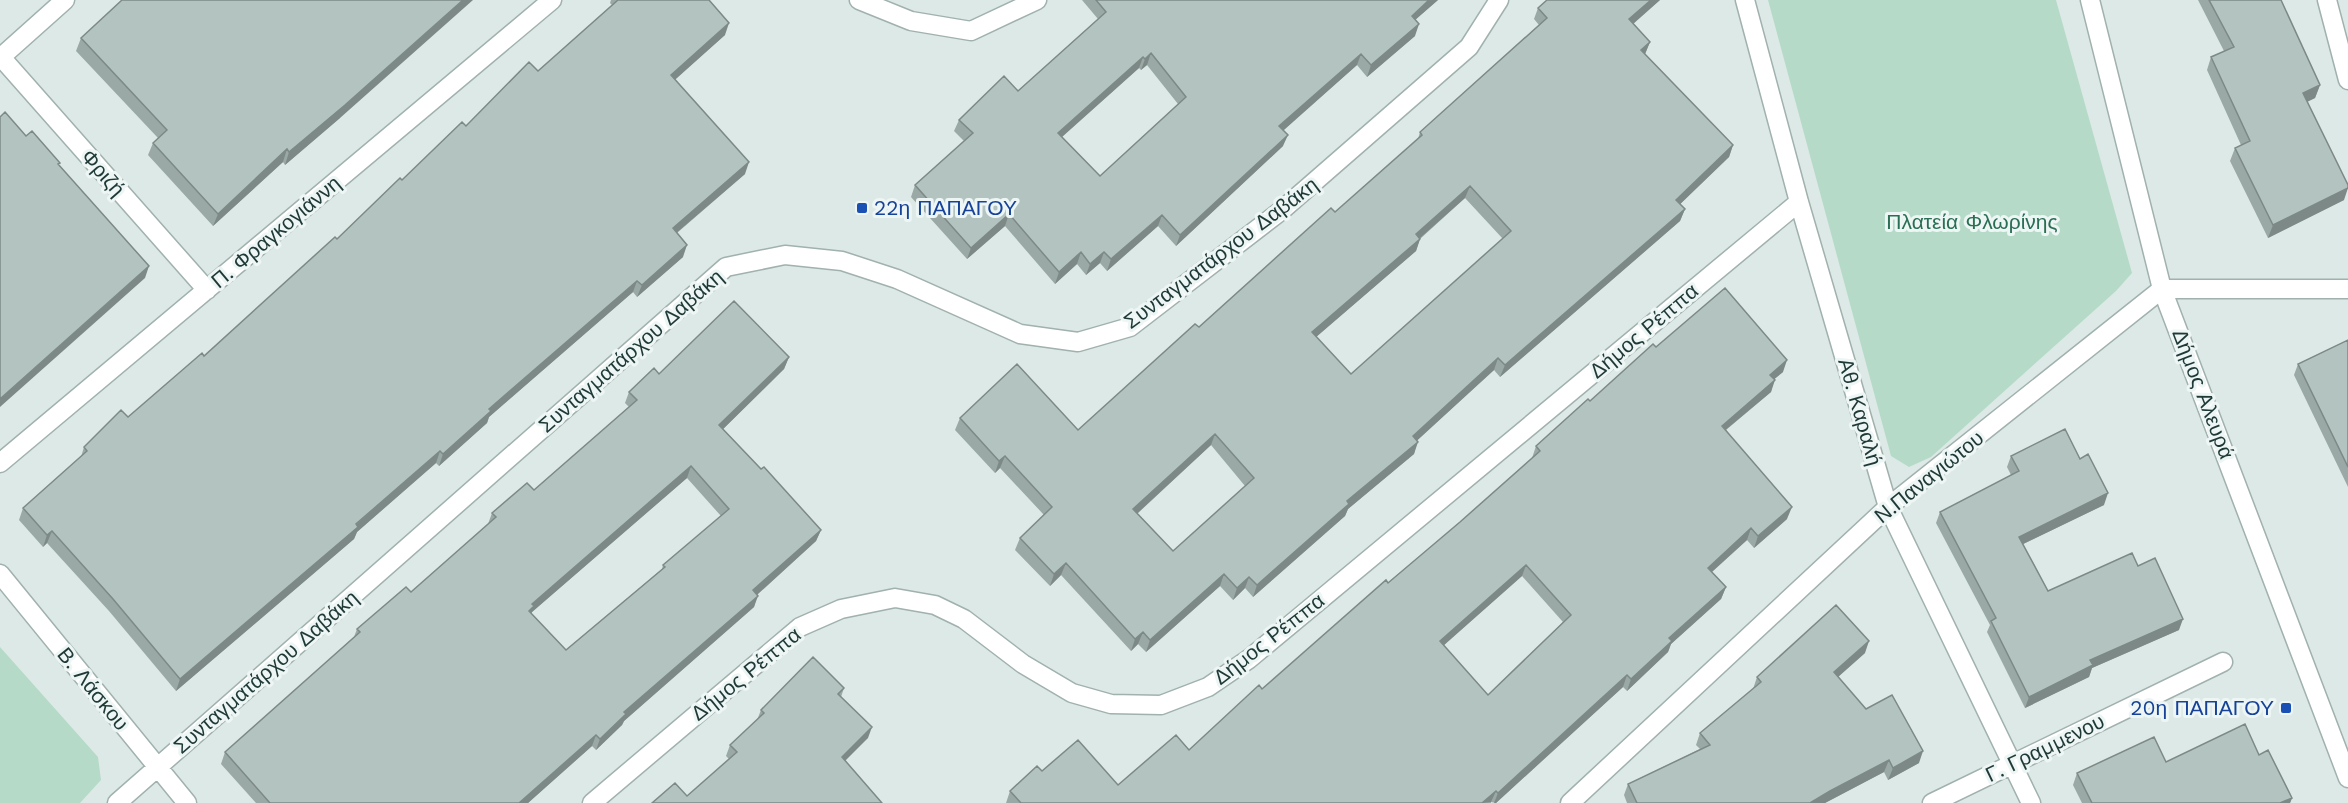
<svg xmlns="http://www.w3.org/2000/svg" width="2348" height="803" font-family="'Work Sans',sans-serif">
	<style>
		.green { fill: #b5dbc8 }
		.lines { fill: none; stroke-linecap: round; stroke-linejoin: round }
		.street-casing { stroke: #a0b1ae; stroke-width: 21 }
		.street { stroke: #fff; stroke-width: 18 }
		.wall { fill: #9aa9a5; fill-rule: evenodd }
		.shaded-wall { fill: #7d8986 }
		.building { fill: #b3c4c0; stroke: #7d8986; stroke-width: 1.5; fill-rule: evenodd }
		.transit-dot { fill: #1a4fb4; stroke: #edf6f4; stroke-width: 2 }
		.labels { text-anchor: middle; stroke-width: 6; stroke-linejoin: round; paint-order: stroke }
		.street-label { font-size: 21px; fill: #1f3937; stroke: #edf6f4 }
		.transit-label { font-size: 21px; fill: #164399; stroke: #edf6f4; text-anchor: start }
		.park-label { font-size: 21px; fill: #296f53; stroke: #edf6f4 }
	</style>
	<rect width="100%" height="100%" fill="#dde9e6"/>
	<path class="green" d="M1768 0H2056L2132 273 2116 291 1931 457 1909 467 1891 456Z
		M0 647 98 757 101 780 80 803H0Z"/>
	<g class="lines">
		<defs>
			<path id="street" d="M859 0 911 21 971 31 1037 0
				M1745 0 1799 202 1888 507 2031 803
				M2090 0 2162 289 2348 778
				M2327 0 2348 80
				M0 56 207 290
				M0 58 65 0
				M0 463 552 0
				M0 574 187 803
				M117 803 726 267 785 255 842 261 897 279 1020 334 1078 342 1130 327 1282 210 1469 47 1499 0
				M592 803 800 627 841 609 895 598 935 605 964 619 1023 664 1072 693 1111 704 1161 705 1208 687 1249 659 1799 202
				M1570 803 1888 507 2162 289H2348
				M1932 803 2223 662"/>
		</defs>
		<use href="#street" class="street-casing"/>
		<use href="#street" class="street"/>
	</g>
	<path class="wall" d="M611 0H709L725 35 675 79 745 174 677 233 683 257 637 297 633 292 489 417 487 423 439 466 436 463 357 532 354 539 176 691 109 611 47 543 43 547 19 520 23 508 81 457 84 447 128 417 204 356 337 239 402 180 466 126 538 71 612 5 610 3Z
		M1082 0H1438L1415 20V36L1367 77 1357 65 1283 130V146L1176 246 1158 226 1107 271 1100 263 1086 275 1077 264 1055 284 1005 226 967 259 911 197 915 185 964 141 954 131 959 120 1018 91 1098 19ZM1147 65 1178 104 1100 176 1062 137 1139 68 1141 70Z
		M1547 0H1660L1633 24 1650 42 1645 54 1733 145 1729 157 1680 204 1685 209 1680 221 1500 377 1494 370 1417 440 1414 454 1348 509 1345 516 1253 597 1245 588 1233 600 1220 586 1146 652 1138 644 1131 651 1061 575 1050 586 1015 550 1020 538 1044 515 1000 468 995 473 955 430 960 418 1078 430 1335 212 1418 139 1420 132 1539 25 1534 19 1538 8ZM1465 198 1503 239 1351 374 1316 337 1416 251 1420 239ZM1211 445 1245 486 1173 551 1137 514Z
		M2198 0H2281L2320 85 2315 98 2307 102 2344 200 2268 238 2230 161 2235 148 2241 145 2207 70 2211 57 2224 51Z
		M81 38 340 118 285 165 283 162 213 226 148 155 153 143 158 138 76 51Z
		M2348 340V487L2294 375 2298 364Z
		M1656 347 1783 372 1774 379 1771 392 1726 430 1787 519 1754 548 1747 540 1712 572 1726 587 1721 599 1671 644 1668 652 1627 691 1623 687 1496 803 1491 802V803H1006L1010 791 1042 771 1118 785 1189 750 1460 522 1532 458 1536 446ZM1522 576 1563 622 1488 695 1443 646Z
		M789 357 784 369 723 429 761 469 821 530 816 541 757 595 754 607 624 721 622 725 596 750 592 746 528 803H256L221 764 225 752 354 637 357 629 411 592 488 524 492 513 534 490 629 407 625 403 629 392 659 374ZM687 478 721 516 663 565 662 569 566 650 531 613 532 612Z
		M2011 456 2104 505 2023 544 2048 591 2138 566 2179 630 2092 668 2089 677 2025 708 1987 632 1990 625 1936 523 1940 512 2011 475 2007 467Z
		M1865 653 1838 677 1866 709 1919 763 1888 780 1884 772 1825 803H1627L1624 795 1628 784 1700 749 1696 745 1700 733 1753 689 1757 677Z
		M844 688 841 697 868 738 687 796 729 759 726 756 730 745 757 720 761 710Z
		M2259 755 2292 798 2290 803H2082L2073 785 2077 773 2166 762Z"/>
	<path class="shaded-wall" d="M463 0H473L340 118 285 165 289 152Z
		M1429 0H1438L1407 27 1412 16Z
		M1651 0H1660L1625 31 1629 19Z
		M729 23 725 35 667 87 671 75Z
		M1419 24 1415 36 1367 77 1371 65Z
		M1650 42 1645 54 1641 50Z
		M1151 53 1147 65 1141 70 1145 59Z
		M1361 54 1357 65 1275 138 1279 126Z
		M1143 57 1139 68 1054 144 1058 133Z
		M2320 85 2315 98 2298 106 2303 93Z
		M1288 135 1283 146 1176 246 1180 235Z
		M1733 145 1729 157 1672 212 1676 200Z
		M287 149 283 162 213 226 218 214Z
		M749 162 745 174 668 240 673 228Z
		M1470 186 1465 198 1411 246 1416 234Z
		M2348 188 2344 200 2268 238 2273 225Z
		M1685 209 1680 221 1500 377 1505 365Z
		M1009 214 1005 226 967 259 971 248Z
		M1162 215 1158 226 1107 271 1111 259Z
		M1420 239 1416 251 1308 344 1312 332Z
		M687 245 683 257 637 297 642 285Z
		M1081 252 1077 264 1055 284 1059 272Z
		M1104 252 1100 263 1086 275 1090 264Z
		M149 266 145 278 0 407V399Z
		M637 281 633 292 489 417 487 423 439 466 443 454 489 409Z
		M789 357 784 369 715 437 719 425Z
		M1498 358 1494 370 1409 448 1413 436Z
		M1787 360 1783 372 1766 386 1770 375Z
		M1775 380 1771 392 1717 437 1722 426Z
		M1215 434 1211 445 1129 521 1133 509Z
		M1418 442 1414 454 1348 509 1345 516 1253 597 1257 585 1347 501Z
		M440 451 436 463 357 532 354 539 176 691 180 679Z
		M1005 456 1000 468 995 473 999 461Z
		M691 466 687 478 532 612 530 617 529 611 532 604Z
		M2108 493 2104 505 2015 548 2019 537Z
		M1792 507 1787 519 1754 548 1758 536Z
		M1751 528 1747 540 1704 579 1708 568Z
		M821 530 816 541 749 602 753 590Z
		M52 531 47 543 43 547 47 535Z
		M1066 563 1061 575 1050 586 1054 574Z
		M1526 565 1522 576 1435 653 1440 641Z
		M1224 574 1220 586 1146 652 1150 640Z
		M1249 577 1245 588 1233 600 1237 588Z
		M1726 587 1721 599 1671 644 1668 652 1627 691 1631 679 1669 638Z
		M758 596 754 607 624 721 622 725 596 750 600 739 624 712Z
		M2183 619 2179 630 2092 668 2089 677 2025 708 2029 697 2090 660Z
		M1143 632 1138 644 1131 651 1135 639Z
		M1869 641 1865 653 1830 684 1834 672Z
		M1627 675 1623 687 1496 803H1494L1498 793Z
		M872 727 868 738 838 768 842 757Z
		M596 735 592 746 528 803H519Z
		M1923 751 1919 763 1888 780 1893 768Z
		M1889 760 1884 772 1825 803H1810L1830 791Z
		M1496 791 1491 802 1482 803Z
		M2292 798 2290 803H2280Z"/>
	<path class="building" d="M122 0H463L345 105 289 152 287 149 218 214 153 143 167 130 81 38Z
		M618 0H709L729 23 671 75 749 162 673 228 687 245 642 285 637 281 489 409 491 411 443 454 440 451 356 524 358 527 180 679 113 599 52 531 47 535 23 508 87 451 84 447 121 410 128 417 202 353 204 356 335 237 337 239 400 178 402 180 462 122 466 126 529 62 538 71Z
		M1096 0H1429L1412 16 1419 24 1371 65 1361 54 1279 126 1288 135 1180 235 1162 215 1111 259 1104 252 1090 264 1081 252 1059 272 1009 214 971 248 915 185 973 133 959 120 1004 76 1018 91 1106 12ZM1151 53 1186 97 1100 176 1058 133 1143 57 1145 59Z
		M1547 0H1651L1629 19 1650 42 1641 50 1733 145 1676 200 1685 209 1505 365 1498 358 1413 436 1418 442 1347 501 1349 504 1257 585 1249 577 1237 588 1224 574 1150 640 1143 632 1135 639 1066 563 1054 574 1020 538 1052 507 1005 456 999 461 960 418 1017 364 1078 430 1195 324 1199 327 1331 208 1335 212 1422 135 1420 132 1547 18 1538 8ZM1470 186 1511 231 1351 374 1312 332 1420 239 1416 234ZM1215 434 1254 478 1173 551 1133 509Z
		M2209 0H2281L2320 85 2303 93 2348 185V188L2273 225 2235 148 2250 141 2211 57 2234 47Z
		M5 112 26 136 32 131 60 163 58 164 149 266 0 399V117Z
		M1725 288 1787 360 1770 375 1775 380 1722 426 1792 507 1758 536 1751 528 1708 568 1726 587 1669 638 1672 641 1631 679 1627 675 1498 793 1496 791 1482 803H1021L1010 791 1037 766 1042 771 1078 740 1118 785 1176 735 1189 750 1259 685 1262 689 1386 580 1388 583 1460 522 1540 451 1536 446 1588 399 1590 401 1653 344 1656 347ZM1526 565 1571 615 1488 695 1440 641Z
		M734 301 789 357 719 425 761 469 764 467 821 530 753 590 758 596 624 712 626 714 600 739 596 735 519 803H270L225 752 360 632 357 629 406 587 411 592 496 517 492 513 527 483 534 490 637 400 629 392 654 368 659 374ZM691 466 729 509 663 565 665 567 566 650 529 611 534 606 532 604Z
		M2348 340V467L2298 364Z
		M2065 429 2080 459 2088 454 2108 493 2019 537 2048 591 2132 553 2138 566 2155 558 2183 619 2090 660 2093 665 2029 697 1991 621 1996 618 1940 512 2019 471 2011 456Z
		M1836 605 1869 641 1834 672 1866 709 1892 695 1923 751 1893 768 1889 760 1830 791 1810 803H1637L1628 784 1710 745 1700 733 1761 682 1757 677Z
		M813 657 844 688 838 694 872 727 842 757 882 803H652L675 783 687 796 737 752 730 745 764 713 761 710Z
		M2245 724 2259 755 2268 750 2292 798 2280 803H2092L2077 773 2154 737 2166 762Z"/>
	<g class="transit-dot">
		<rect x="856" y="202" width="12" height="12" rx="3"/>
		<rect x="2280" y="702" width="12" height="12" rx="3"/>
	</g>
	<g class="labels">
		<g class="street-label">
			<text transform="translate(103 173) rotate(49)" y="7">Φριζή</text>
			<text transform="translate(276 232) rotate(-40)" y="7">Π. Φραγκογιάννη</text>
			<text transform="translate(1221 253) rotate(-37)" y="7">Συνταγματάρχου Δαβάκη</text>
			<text transform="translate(1644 331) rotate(-40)" y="7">Δήμος Ρέππα</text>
			<text transform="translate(631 351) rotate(-41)" y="7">Συνταγματάρχου Δαβάκη</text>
			<text transform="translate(2203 394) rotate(69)" y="7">Δήμος Αλευρά</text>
			<text transform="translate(1860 412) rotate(74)" y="7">Αθ. Καραλή</text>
			<text transform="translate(1929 477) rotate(-39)" y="7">Ν.Παναγιώτου</text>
			<text transform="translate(1269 639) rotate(-38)" y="7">Δήμος Ρέππα</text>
			<text transform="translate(266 672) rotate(-41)" y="7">Συνταγματάρχου Δαβάκη</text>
			<text transform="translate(746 674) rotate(-39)" y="7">Δήμος Ρέππα</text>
			<text transform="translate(93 689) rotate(51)" y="7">Β. Λάσκου</text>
			<text transform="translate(2045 748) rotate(-26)" y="7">Γ. Γραμμενου</text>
		</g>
		<g class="transit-label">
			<text x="874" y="215">22η ΠΑΠΑΓΟΥ</text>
			<text x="2274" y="715" text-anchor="end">20η ΠΑΠΑΓΟΥ</text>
		</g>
		<g class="park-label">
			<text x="1972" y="229">Πλατεία Φλωρίνης</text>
		</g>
	</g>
</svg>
